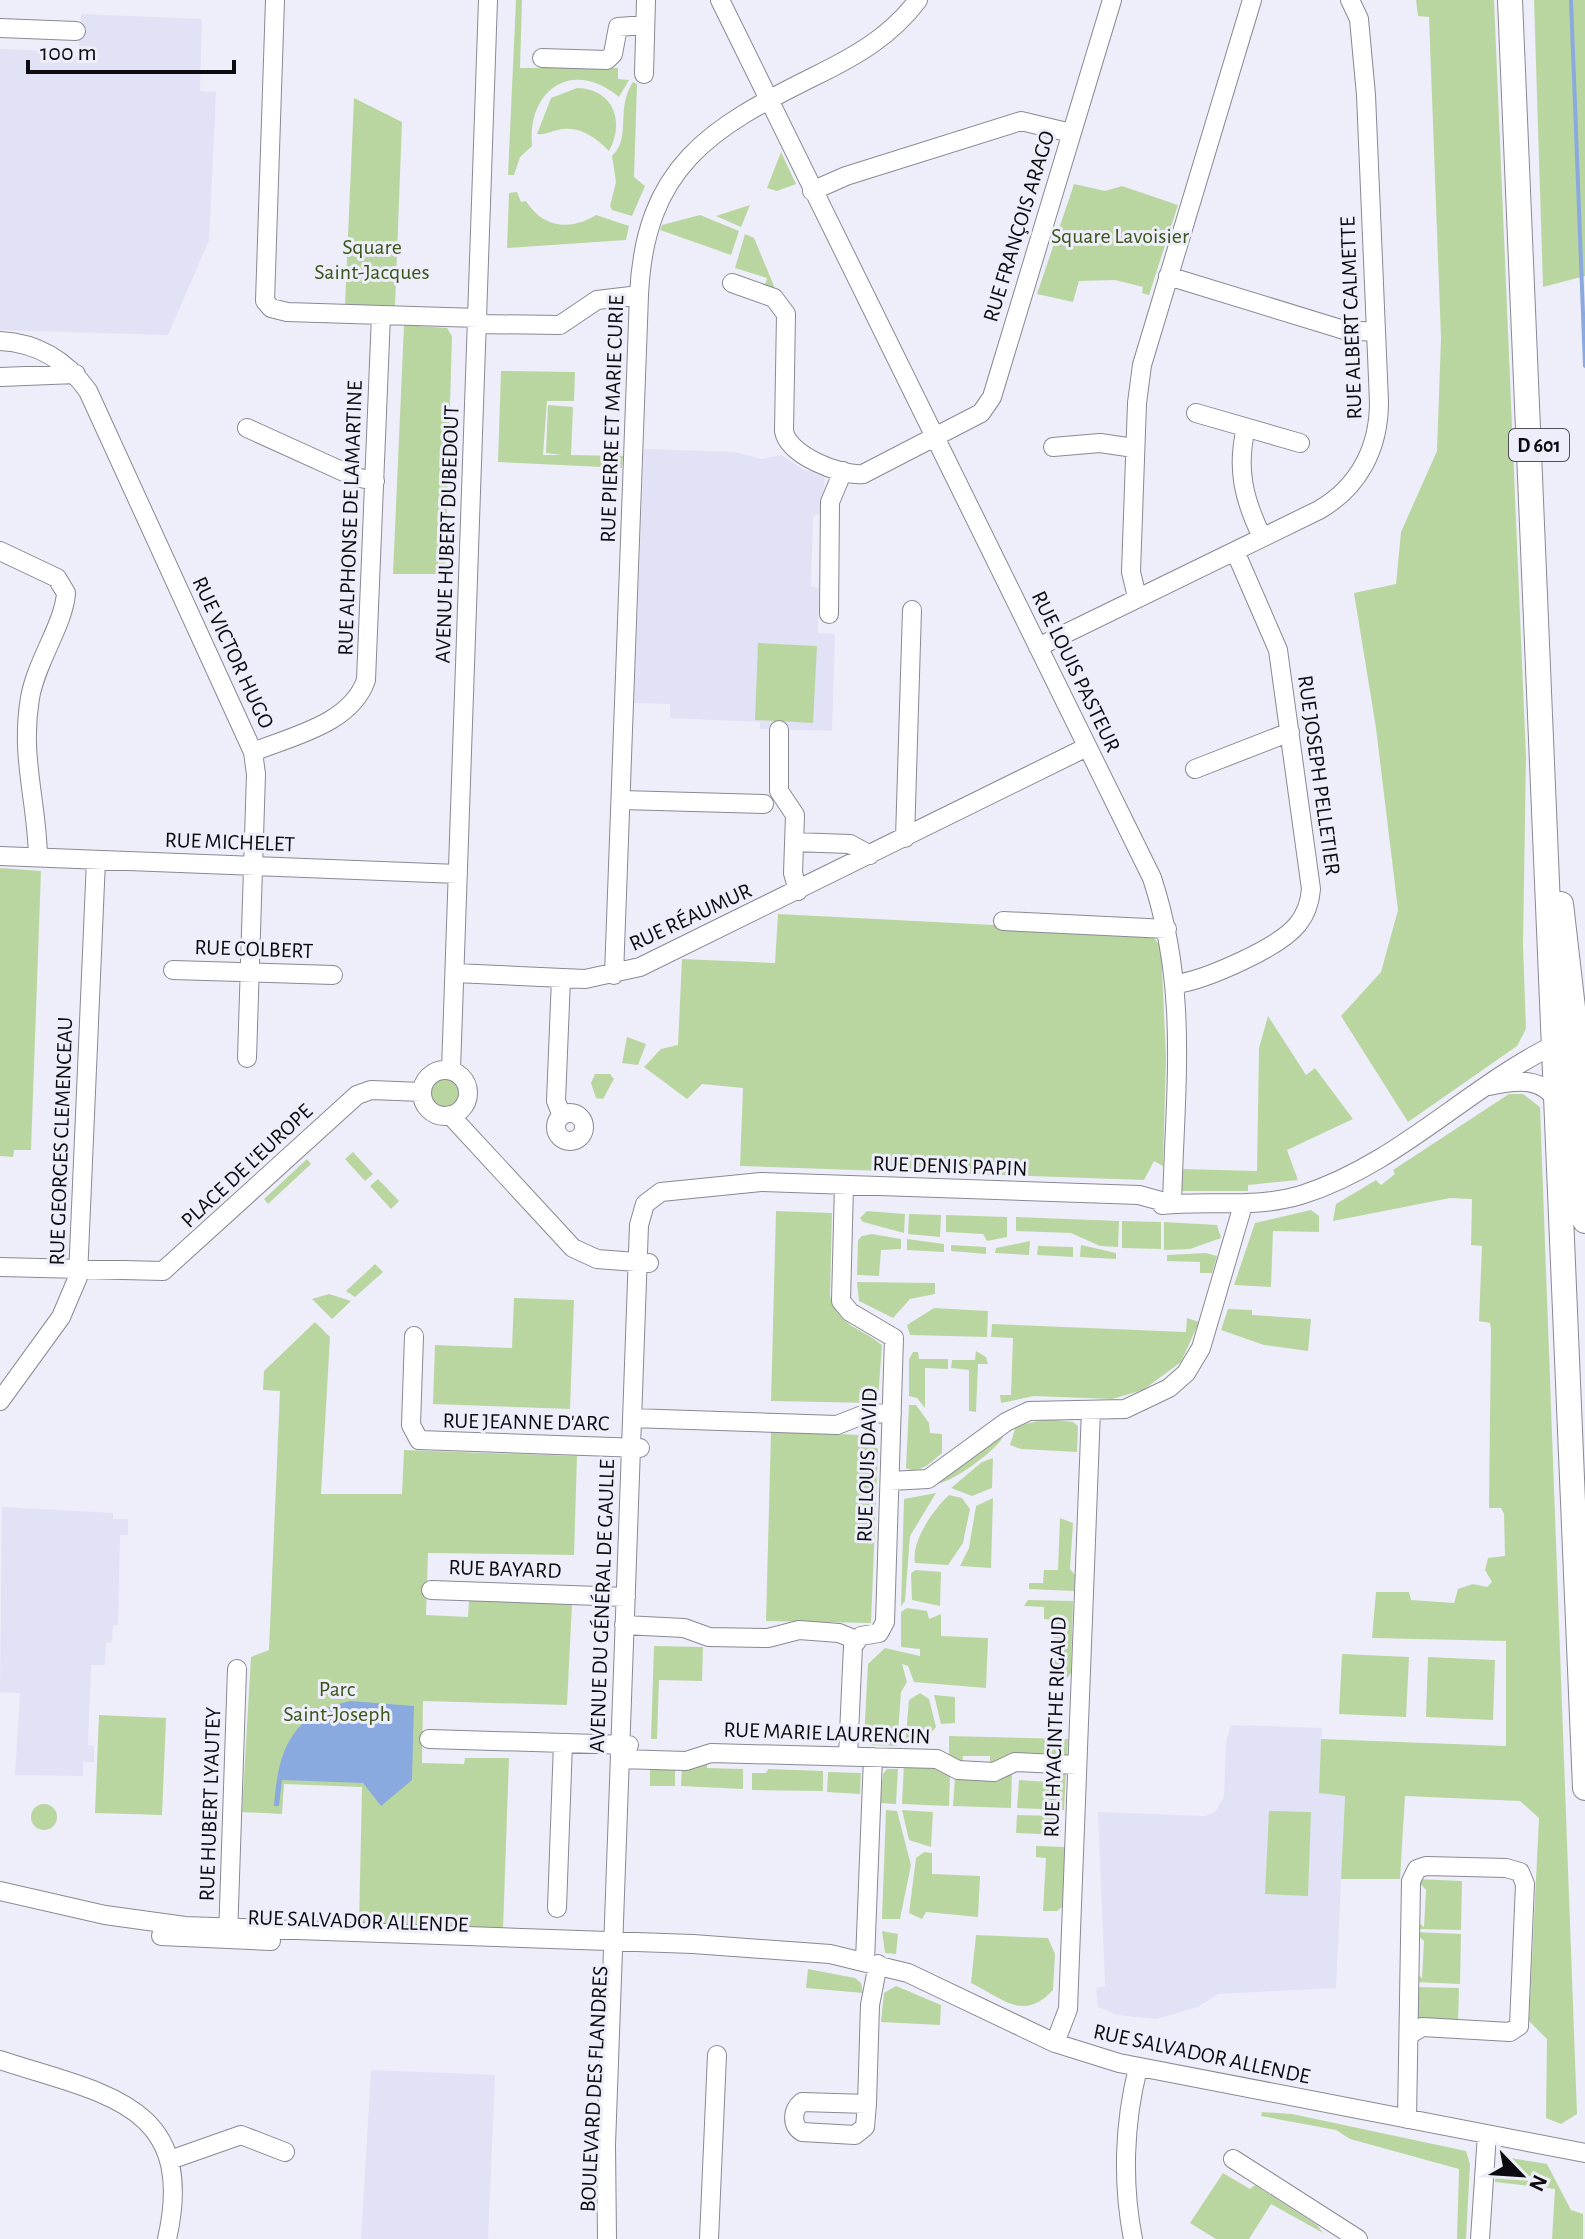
<svg xmlns="http://www.w3.org/2000/svg" width="1585" height="2239" font-family="'Alegreya Sans',sans-serif">
	<style>
		.built { fill: #e1e2f5 }
		.green { fill: #bad6a0 }
		.water { fill: #8aa9de }
		.lines { fill: none; stroke-linecap: round; stroke-linejoin: round }
		.stream { stroke: #8aa9de; stroke-width: 4 }
		.minor-casing { stroke: #898994; stroke-width: 20 }
		.major-casing { stroke: #898994; stroke-width: 26 }
		.minor { stroke: #fff; stroke-width: 18 }
		.major { stroke: #fff; stroke-width: 24 }
		.labels { text-anchor: middle; stroke-width: 6; stroke-linejoin: round; paint-order: stroke }
		.shield { fill: #eeeefa; stroke: #505056; stroke-width: 2 }
		.shield-label { font-size: 20px; font-weight: bold; fill: #0c0c10 }
		.street-label { font-size: 22px; fill: #0c0c10; stroke: #eeeefa }
		.park-label { font-size: 22px; fill: #3a551a; stroke: #eeeefa }
	</style>
	<rect width="100%" height="100%" fill="#eeeefa"/>
	<path class="built" d="M81 14 202 19 200 91 216 92 209 240 168 335 0 330V49L57 51V55L78 56Z
		M644 449 735 452 761 459 781 455 804 470 825 474 822 512 813 517 811 587 819 588 818 633 835 634 832 731 760 729V722L670 718V704L634 703Z
		M2 1507 113 1513V1519H128V1535H120L118 1625H113L112 1642 106 1643 105 1665H91L88 1745 94 1746V1762H83V1776L15 1775 20 1693 0 1692Z
		M1231 1725 1322 1728 1319 1793 1345 1795 1336 1988 1218 1994 1198 2007 1156 2019 1117 2015 1098 2007 1096 1988 1105 1986 1098 1812 1205 1816 1215 1812 1224 1797 1226 1743Z
		M371 2070 495 2075 488 2239H361Z"/>
	<path class="green" d="M516 0H522L520 68H618V79L629 80 619 97C572 58 527 90 532 146L520 157 514 175H508Z
		M1416 0H1494L1526 757 1523 945 1526 1029 1517 1046 1408 1122 1341 1016 1381 972 1398 910 1376 728 1354 593 1396 584 1401 532 1437 451 1441 338 1429 17 1418 16Z
		M1534 0H1585V276L1543 287Z
		M633 82 637 84 634 177 645 186 632 216 612 210 610 206 616 182 612 156C632 137 615 109 633 82Z
		M577 88C614 89 625 122 609 151 596 138 582 127 563 129 553 130 547 135 537 134L551 98Z
		M354 98 402 122 395 306 345 305Z
		M781 152 796 184 777 191 767 188Z
		M1074 184 1105 191 1122 186 1178 205 1149 295 1142 293 1143 287 1115 280 1079 281 1073 302 1037 294Z
		M517 192 521 202 526 201C543 228 570 231 596 215L629 226 626 240 507 248 509 193Z
		M750 205 741 227 716 216Z
		M700 215 739 231 731 255 660 230 662 225Z
		M745 234 754 238 777 293 764 288 767 278 735 268Z
		M404 325 447 328 452 336 445 574H393Z
		M501 371 575 372 574 401H547L543 455H562L546 453 548 405 573 407 571 455 623 456 622 468 498 462Z
		M758 643 817 646 813 723 755 720Z
		M0 868 41 871 31 1150H14L13 1157 0 1156Z
		M778 914 1150 933 1161 947 1166 1057 1163 1166 1154 1161 1144 1180 740 1166 743 1088 702 1084 687 1099 644 1067 661 1049 678 1045 682 959 775 963Z
		M1268 1016 1306 1075 1315 1068 1353 1119 1287 1150 1298 1180 1248 1185V1191H1182L1181 1169 1257 1171 1259 1048Z
		M627 1037 646 1044 638 1065 622 1063Z
		M595 1074H610L614 1079 603 1099 596 1098 591 1083Z
		M428 1093a17 17 0 1 1 34 0a17 17 0 1 1-34 0Z
		M1509 1094H1523L1540 1107 1577 2114 1561 2124 1546 2118 1547 2039 1529 2021 1539 1818 1520 1801 1405 1796 1400 1879H1341L1345 1796 1319 1793 1321 1739 1506 1746V1641L1372 1638 1376 1592H1409L1411 1600 1454 1603 1458 1589 1473 1584 1487 1587 1492 1582 1485 1570 1488 1558 1505 1556 1504 1514 1501 1508H1489L1491 1329 1490 1323 1479 1321 1482 1246 1471 1245 1472 1199 1450 1198 1333 1221 1336 1204 1376 1180 1381 1185 1395 1174 1393 1170Z
		M353 1152 373 1174 365 1181 345 1159Z
		M307 1159 311 1164 268 1204 264 1199Z
		M378 1179 399 1201 391 1209 370 1186Z
		M1311 1210 1319 1216V1232L1273 1231 1271 1287 1234 1285 1255 1223Z
		M776 1211 832 1213 830 1296C840 1328 859 1326 882 1345L878 1399 874 1403 771 1401Z
		M867 1211 905 1214 904 1233 863 1222 860 1218Z
		M909 1214 941 1215 940 1237 908 1234Z
		M946 1215 1007 1217V1237L987 1241 983 1234 946 1232Z
		M1016 1217 1119 1221 1118 1247 1100 1246 1071 1233 1016 1231Z
		M1122 1221 1161 1222V1249L1122 1248Z
		M1164 1222 1217 1225 1221 1238 1190 1249 1164 1250Z
		M872 1234 901 1239V1249L881 1250 879 1276 857 1275 858 1240 862 1236Z
		M907 1239 944 1244V1252L907 1250Z
		M1030 1241 1029 1255 995 1253 996 1248Z
		M951 1245 986 1247V1254L951 1251Z
		M1081 1245 1116 1253V1259L1080 1257Z
		M1038 1246 1073 1247V1257L1037 1255Z
		M1206 1253 1217 1256 1212 1273H1200V1262L1167 1261V1255Z
		M375 1264 383 1272 355 1297 346 1291Z
		M857 1282 935 1283V1294L910 1299 893 1318 859 1301Z
		M329 1294 351 1301 332 1319 312 1299Z
		M514 1298 574 1300 570 1409 433 1404 435 1345 512 1348Z
		M934 1308 988 1311 987 1337 910 1335 907 1325Z
		M1228 1309 1252 1310V1315L1311 1319 1308 1351 1264 1345 1221 1330Z
		M1187 1318 1199 1322 1181 1362 1143 1390 1112 1399 1034 1396 1001 1403 1000 1395H1011L1013 1338 991 1337 992 1324 1186 1332Z
		M315 1322 330 1337 321 1494H402L404 1450 577 1456 574 1555 428 1553 426 1615 468 1617 469 1600 572 1604 567 1705 423 1701 422 1763 464 1764 465 1758H509L503 1929 359 1925 362 1787 284 1784 282 1814 242 1812 251 1657 269 1650 280 1391 263 1390 264 1371Z
		M976 1351 986 1357 988 1364H978L976 1412 969 1411V1370L951 1368 952 1360H975Z
		M913 1352H918L919 1359H948V1369L925 1368V1408L917 1398 909 1396V1359Z
		M909 1405H916L929 1423 930 1433 942 1434V1453C931 1462 920 1475 906 1468Z
		M1047 1419 1073 1422 1078 1426 1077 1452 1021 1449 1010 1445 1016 1426Z
		M771 1431 860 1435 878 1449 871 1623 766 1621Z
		M1000 1432 1003 1437C996 1451 951 1483 936 1484Z
		M993 1458 992 1488 972 1496 951 1488 982 1462Z
		M936 1493 910 1536 905 1601 901 1606 904 1499Z
		M949 1495 962 1498 970 1509 963 1543 948 1565 915 1563C911 1541 933 1510 949 1495Z
		M993 1498 991 1568 960 1566 969 1548 976 1506Z
		M1060 1518 1073 1523 1070 1569 1075 1575 1074 1591 1029 1589V1583H1043L1044 1570H1058Z
		M916 1570 941 1572 940 1606 912 1600 911 1573Z
		M1028 1600 1073 1601 1071 1673 1067 1678 1052 1677 1054 1620 1044 1619V1607L1024 1606Z
		M907 1608 927 1611 929 1619 941 1614V1636L988 1638 986 1688 914 1682 908 1666 902 1664 907 1682 901 1692 897 1746 872 1745 864 1739 868 1664 885 1648 920 1656V1649L901 1647V1612Z
		M654 1646 703 1647 702 1681 659 1680 657 1739H651Z
		M1342 1654 1409 1657 1406 1717 1339 1714Z
		M1428 1657 1495 1660 1493 1720 1426 1717Z
		M920 1693 929 1699 936 1727 925 1740 905 1746 909 1700Z
		M934 1695 955 1697V1723L941 1724Z
		M99 1715 166 1718 162 1815 95 1813Z
		M949 1736 1068 1739 1067 1759 990 1766V1756H963L962 1765 949 1756Z
		M707 1758V1768L743 1769V1789L681 1786 682 1766Z
		M904 1764 940 1765 950 1777 949 1806 902 1804Z
		M650 1765 675 1766V1786H650Z
		M768 1769 823 1771V1791L752 1790V1773H766Z
		M887 1769H898L896 1804 880 1803 883 1774Z
		M1012 1769 1011 1808 953 1806 955 1777 1002 1778Z
		M1048 1770 1066 1771 1064 1810 1017 1808 1019 1780 1047 1782Z
		M828 1772 861 1773 860 1794 827 1792Z
		M31 1817a13 13 0 1 1 26 0a13 13 0 1 1-26 0Z
		M886 1810 897 1811 911 1865 900 1919H882Z
		M902 1810 933 1812 931 1847 909 1840Z
		M1269 1811 1311 1812 1308 1896 1265 1894Z
		M1017 1815 1061 1816V1835L1016 1833Z
		M1036 1846 1065 1847 1062 1907 1057 1911H1043L1046 1858 1036 1857Z
		M924 1852 932 1853V1874L980 1876 978 1917 926 1912 922 1919 909 1913 916 1858Z
		M1416 1879 1462 1881 1461 1930 1414 1929V1919L1424 1927 1426 1890Z
		M882 1931 898 1934 896 1954 885 1953Z
		M1414 1932 1461 1934 1460 1984 1413 1982V1970L1422 1978 1424 1941Z
		M976 1935 1048 1938 1055 1954 1053 1990C1023 2022 1004 1999 971 1983Z
		M808 1969 855 1978 861 1983 863 1993 806 1988Z
		M896 1986 941 2005 940 2025 881 2022 884 1993Z
		M1414 1987 1459 1988 1458 2023 1416 2019Z
		M1262 2112 1292 2114 1466 2151 1470 2164 1466 2239H1457L1459 2169 1350 2139 1336 2130 1261 2116Z
		M1511 2158 1547 2164 1571 2210 1583 2214V2239H1552L1555 2189 1495 2182 1496 2168Z
		M1223 2173 1250 2189 1255 2185 1317 2225 1323 2233 1271 2204 1249 2239H1216L1190 2223Z"/>
	<path class="water" d="M350 1701 414 1706 412 1780 381 1806 363 1783 282 1780 279 1806H274C278 1750 291 1714 350 1701Z"/>
	<g class="lines">
		<path class="stream" d="M1571 0 1585 366"/>
		<defs>
			<path id="minor" d="M275 0 265 301 271 308 287 312 478 318
				M720 0 1152 878C1189 990 1175 1089 1172 1204
				M0 28 76 31
				M542 58 607 60 613 54 618 27 645 25
				M644 74 646 0
				M812 191 846 176 1021 121 1071 133
				M1168 276 1344 330 1376 332
				M732 283 774 298 786 314 784 431C788 455 840 476 863 474L981 413 992 397 1112 0
				M477 324 560 325 597 300 639 295
				M0 341C38 343 66 360 88 391L253 752 256 774 247 1058
				M0 377 76 374
				M1196 413 1300 443
				M247 428 355 477 375 481
				M1246 428C1236 469 1244 500 1262 537
				M1053 447 1100 443 1134 448
				M0 551 57 578 66 593C64 624 36 662 30 698 20 757 37 801 38 857
				M1137 597 1131 572 1137 403 1142 365 1252 0
				M829 614 830 502 843 471
				M1038 647 1319 510C1359 487 1379 448 1379 402L1366 95 1359 19 1350 0
				M779 730V791L795 815 793 873 798 891
				M253 752C292 736 351 724 366 680L381 315
				M1195 769 1290 732
				M622 800 764 804
				M905 838 912 610
				M794 842 850 844 870 855
				M0 856 458 874
				M1003 921 1167 929
				M173 970 333 975
				M455 973 585 979 640 967 1087 747
				M614 975 639 295C645 166 710 128 815 76 856 56 891 36 918 0
				M561 979 556 1101 562 1116
				M1177 984C1207 979 1279 948 1298 924 1306 914 1310 902 1311 889L1278 650 1235 551
				M422 1093a23 23 0 1 1 46 0a23 23 0 1 1-46 0Z
				M451 1070 488 0
				M1489 1086C1515 1080 1543 1076 1558 1103
				M556 1127a14 14 0 1 1 28 0a14 14 0 1 1-28 0Z
				M450 1115 573 1248 597 1259 649 1263
				M844 1185 841 1301 850 1312 894 1338 885 1622 879 1633 861 1636 853 1646 848 1756
				M1162 1205C1209 1200 1255 1209 1301 1195 1400 1164 1471 1083 1564 1040
				M0 1267 163 1271 357 1095 371 1090 422 1092
				M414 1336 411 1425 419 1440 640 1448
				M0 1401 61 1317 78 1277 96 860
				M632 1418 837 1425 865 1414 892 1413
				M890 1481 928 1479 1006 1422 1029 1411 1125 1409 1169 1388 1186 1373 1201 1348 1243 1205
				M431 1590 626 1597
				M624 1625 684 1628 709 1637 768 1638 799 1630 839 1633 856 1640
				M429 1739 629 1745
				M620 1759 686 1761 711 1753 937 1759 958 1770 994 1772 1015 1762 1077 1765
				M0 1891 105 1915 185 1926 693 1944 830 1954 908 1973 1055 2043 1119 2063 1585 2153
				M557 1908 563 1743
				M161 1936 271 1941
				M228 1937 237 1669
				M865 1961 873 1757
				M1055 2043 1068 2009 1091 1410
				M0 2060C102 2094 198 2102 167 2239
				M802 2102 867 2104 865 2127 855 2135 802 2132C791 2125 792 2110 802 2102Z
				M867 2104 870 2005 878 1964
				M1407 2119 1411 1881 1417 1869 1426 1866 1506 1868 1520 1872 1525 1884 1519 2026 1510 2032 1422 2027 1409 2035
				M1233 2159 1358 2239
				M170 2160 241 2135 285 2152
				M607 2239 606 2145 639 1225 645 1204 661 1192 761 1182 1139 1195 1172 1204
				M709 2239 717 2055
				M1133 2239C1122 2183 1124 2123 1138 2068
				M1480 2239 1487 2134"/>
			<path id="major" d="M1510 0 1585 1788
				M1561 904 1576 1034 1585 1221"/>
		</defs>
		<use href="#minor" class="minor-casing"/>
		<use href="#major" class="major-casing"/>
		<use href="#minor" class="minor"/>
		<use href="#major" class="major"/>
	</g>
	<g class="labels">
		<rect class="shield" x="1509" y="429" width="60" height="32" rx="6"/>
		<g class="shield-label">
			<text x="1539" y="452">D 601</text>
		</g>
		<g class="street-label">
			<text transform="translate(1018 226) rotate(-73)" y="8">RUE FRANÇOIS ARAGO</text>
			<text transform="translate(1350 318) rotate(-92)" y="8">RUE ALBERT CALMETTE</text>
			<text transform="translate(611 419) rotate(-88)" y="8">RUE PIERRE ET MARIE CURIE</text>
			<text transform="translate(349 518) rotate(-88)" y="8">RUE ALPHONSE DE LAMARTINE</text>
			<text transform="translate(446 534) rotate(-88)" y="8">AVENUE HUBERT DUBEDOUT</text>
			<text transform="translate(234 652) rotate(65)" y="8">RUE VICTOR HUGO</text>
			<text transform="translate(1077 671) rotate(64)" y="8">RUE LOUIS PASTEUR</text>
			<text transform="translate(1320 775) rotate(82)" y="8">RUE JOSEPH PELLETIER</text>
			<text transform="translate(230 841) rotate(2)" y="8">RUE MICHELET</text>
			<text transform="translate(690 916) rotate(-25)" y="8">RUE RÉAUMUR</text>
			<text transform="translate(254 948) rotate(2)" y="8">RUE COLBERT</text>
			<text transform="translate(60 1141) rotate(-88)" y="8">RUE GEORGES CLEMENCEAU</text>
			<text transform="translate(246 1165) rotate(-43)" y="8">PLACE DE L'EUROPE</text>
			<text transform="translate(950 1165) rotate(2)" y="8">RUE DENIS PAPIN</text>
			<text transform="translate(526 1421) rotate(1)" y="8">RUE JEANNE D'ARC</text>
			<text transform="translate(866 1465) rotate(-88)" y="8">RUE LOUIS DAVID</text>
			<text transform="translate(505 1568) rotate(2)" y="8">RUE BAYARD</text>
			<text transform="translate(601 1606) rotate(-88)" y="8">AVENUE DU GÉNÉRAL DE GAULLE</text>
			<text transform="translate(1054 1727) rotate(-88)" y="8">RUE HYACINTHE RIGAUD</text>
			<text transform="translate(827 1732) rotate(2)" y="8">RUE MARIE LAURENCIN</text>
			<text transform="translate(209 1804) rotate(-88)" y="8">RUE HUBERT LYAUTEY</text>
			<text transform="translate(358 1920) rotate(2)" y="8">RUE SALVADOR ALLENDE</text>
			<text transform="translate(1202 2053) rotate(12)" y="8">RUE SALVADOR ALLENDE</text>
			<text transform="translate(593 2089) rotate(-87)" y="8">BOULEVARD DES FLANDRES</text>
		</g>
		<g class="park-label">
			<text x="1120" y="243">Square Lavoisier</text>
			<text x="372" y="254">Square<tspan x="372" dy="25">Saint-Jacques</tspan></text>
			<text x="337" y="1696">Parc<tspan x="337" dy="25">Saint-Joseph</tspan></text>
		</g>
	</g>
	<g transform="translate(1521 2175) rotate(115)" stroke="#eeeefa" stroke-width="6" paint-order="stroke">
	<path d="M0-6L14 30L0 20L-14 30Z" fill="#0c0c10"/>
	<text y="-12" font-size="22" font-weight="bold" text-anchor="middle" fill="#0c0c10">N</text>
	</g>
	<path d="M28 60v12h206v-12" fill="none" stroke="#0c0c10" stroke-width="4"/>
	<text x="40" y="60" font-size="24" fill="#0c0c10" stroke="#eeeefa" stroke-width="6" paint-order="stroke">100 m</text>
</svg>
